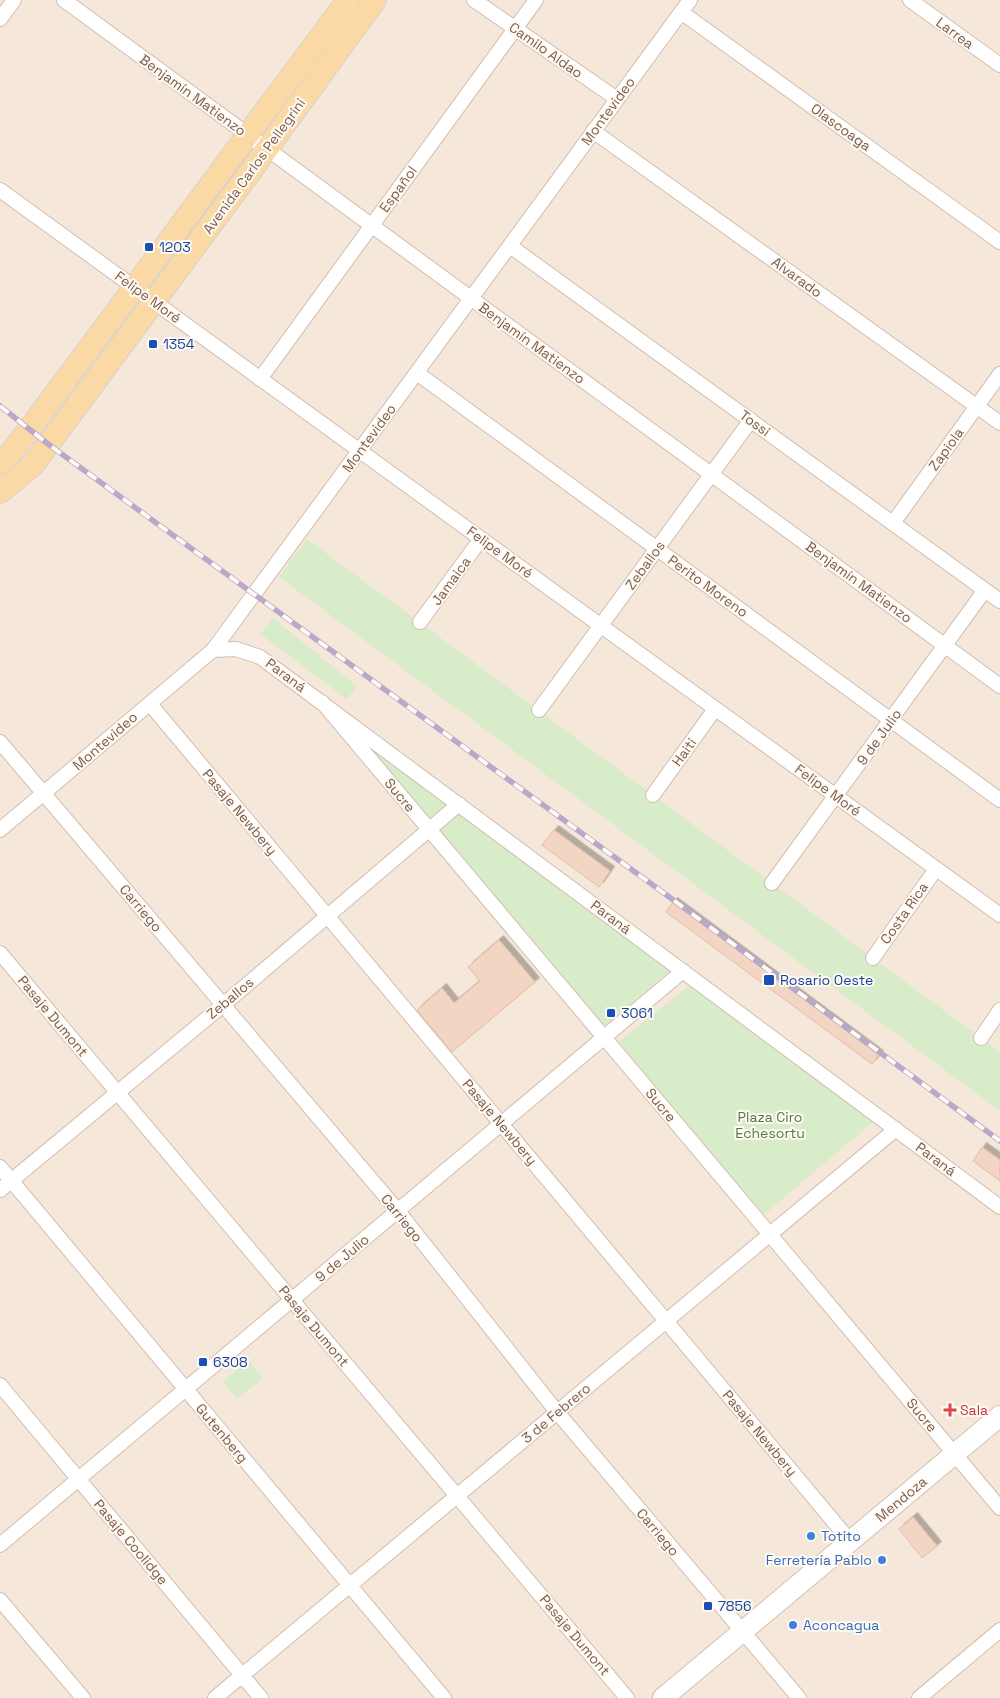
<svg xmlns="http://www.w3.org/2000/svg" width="1000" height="1698" font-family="'Space Grotesk',sans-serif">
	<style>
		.residential { fill: #f5e8da }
		.green { fill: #d8ecc9 }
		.building { fill: #f3d5c3; stroke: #e6bba3; filter: url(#shadow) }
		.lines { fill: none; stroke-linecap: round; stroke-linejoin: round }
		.minor-casing { stroke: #d1beb0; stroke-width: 16 }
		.secondary-casing { stroke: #d6c0b0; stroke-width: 22 }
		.primary-casing { stroke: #dad1cd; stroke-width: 24 }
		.minor { stroke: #fff; stroke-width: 14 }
		.secondary { stroke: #fff; stroke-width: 20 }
		.primary { stroke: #fbd9a5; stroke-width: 22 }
		.rail-casing { stroke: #b9a8c9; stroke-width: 5.5 }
		.rail { stroke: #fffaf3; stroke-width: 4; stroke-dasharray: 11; stroke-linecap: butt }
		.transit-dot { fill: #1a4fb4; stroke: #fffaf3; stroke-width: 2 }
		.health-dot { fill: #e0444e; stroke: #fffaf3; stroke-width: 2 }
		.shop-dot { fill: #3f7fe0; stroke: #fffaf3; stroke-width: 2 }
		.labels { text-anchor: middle; stroke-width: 4; stroke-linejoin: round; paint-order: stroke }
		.street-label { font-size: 14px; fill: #7a5c4d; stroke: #fffaf3 }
		.transit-label { font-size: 14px; fill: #164399; stroke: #fffaf3; text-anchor: start }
		.park-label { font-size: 14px; fill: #537a41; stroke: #fffaf3 }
		.health-label { font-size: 14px; fill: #be3a42; stroke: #fffaf3; text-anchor: start }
		.shop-label { font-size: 14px; fill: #366cbe; stroke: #fffaf3; text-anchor: start }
	</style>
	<defs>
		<filter id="shadow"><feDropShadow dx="4.5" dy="-4.5" stdDeviation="0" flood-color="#0004"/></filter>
	</defs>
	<rect width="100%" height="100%" fill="#fdf6ec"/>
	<path class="residential" d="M0 0H1000V1698H0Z"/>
	<path class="green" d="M307 539 1000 1052V1111L279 577Z
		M273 618 357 686 347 699 260 634Z
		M351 729 450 803 430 821Z
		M461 810 672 969 603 1028 435 832Z
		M689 986 873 1122 761 1217 619 1042Z
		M249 1361 263 1378 237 1399 223 1381Z"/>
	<path class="building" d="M554 830 610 871 599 887 542 845Z
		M673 902 879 1055 872 1064 666 912Z
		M499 940 535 982 452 1052 417 1010 442 988 454 1003 480 981 468 967Z
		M982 1147 1000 1160V1181L973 1161Z
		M913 1517 937 1546 922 1558 899 1529Z"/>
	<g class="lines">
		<defs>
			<path id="minor" d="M64 0 1000 686
				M474 0 617 99
				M910 0 1000 65
				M681 12 1000 242
				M0 19 14 0
				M593 131 1000 423
				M0 190 1000 915
				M510 246 1000 601
				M417 373 1000 800
				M260 379 536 0
				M893 523 1000 374
				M420 622 481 539
				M213 650 236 649 260 657 1000 1207
				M322 702 1000 1508
				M150 704 850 1541
				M539 710 751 420
				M0 742 398 1211 557 1412 799 1698
				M653 795 715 709
				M0 830 213 650 690 0
				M772 883 985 590
				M0 953 627 1698
				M873 958 936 869
				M981 1038 1000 1010
				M0 1167 444 1698
				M0 1190 223 1005 459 804
				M0 1385 261 1698
				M0 1545 683 971
				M0 1600 83 1698
				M215 1698 896 1129
				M919 1698 1000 1630"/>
			<path id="secondary" d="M663 1698 1000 1416"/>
			<path id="primary" d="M0 463 10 454 33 424 348 0
				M0 492 33 465 250 172 375 0"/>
		</defs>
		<use href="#minor" class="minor-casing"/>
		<use href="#secondary" class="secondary-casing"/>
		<use href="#primary" class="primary-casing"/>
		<use href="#minor" class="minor"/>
		<use href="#secondary" class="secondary"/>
		<use href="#primary" class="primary"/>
		<defs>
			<path id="rail" d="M0 406 48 444 672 899 1000 1141"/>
		</defs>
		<use href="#rail" class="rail-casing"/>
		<use href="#rail" class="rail"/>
	</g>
	<g class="transit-dot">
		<rect x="144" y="242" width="10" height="10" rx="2.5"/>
		<rect x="148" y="339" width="10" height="10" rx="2.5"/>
		<rect x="763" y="974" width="12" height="12" rx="2.5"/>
		<rect x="606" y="1008" width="10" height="10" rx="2.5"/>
		<rect x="198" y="1357" width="10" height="10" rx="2.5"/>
		<rect x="703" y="1601" width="10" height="10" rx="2.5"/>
	</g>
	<path class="health-dot" d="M947.5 1402.5h5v5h5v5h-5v5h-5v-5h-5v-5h5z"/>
	<g class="shop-dot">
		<circle cx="811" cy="1536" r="5"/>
		<circle cx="882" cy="1560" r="5"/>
		<circle cx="793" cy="1625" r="5"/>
	</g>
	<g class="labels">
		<g class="street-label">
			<text transform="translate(955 33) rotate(36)" y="5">Larrea</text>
			<text transform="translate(546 50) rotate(35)" y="5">Camilo Aldao</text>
			<text transform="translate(193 95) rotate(36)" y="5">Benjamín Matienzo</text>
			<text transform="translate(608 111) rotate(-54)" y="5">Montevideo</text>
			<text transform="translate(841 127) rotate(36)" y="5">Olascoaga</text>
			<text transform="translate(254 166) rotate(-54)" y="5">Avenida Carlos Pellegrini</text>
			<text transform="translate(398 189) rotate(-54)" y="5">Español</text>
			<text transform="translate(797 277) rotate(36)" y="5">Alvarado</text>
			<text transform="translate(148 297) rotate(36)" y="5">Felipe Moré</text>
			<text transform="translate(532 343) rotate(36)" y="5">Benjamín Matienzo</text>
			<text transform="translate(755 423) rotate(36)" y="5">Tossi</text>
			<text transform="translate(369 438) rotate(-54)" y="5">Montevideo</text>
			<text transform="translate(946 449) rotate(-54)" y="5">Zapiola</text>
			<text transform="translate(500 552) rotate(36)" y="5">Felipe Moré</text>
			<text transform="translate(645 565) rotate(-54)" y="5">Zeballos</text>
			<text transform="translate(451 581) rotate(-54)" y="5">Jamaica</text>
			<text transform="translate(859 582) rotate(36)" y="5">Benjamín Matienzo</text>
			<text transform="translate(708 586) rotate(36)" y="5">Perito Moreno</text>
			<text transform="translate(286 675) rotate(37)" y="5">Paraná</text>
			<text transform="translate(879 737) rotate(-54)" y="5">9 de Julio</text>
			<text transform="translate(105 741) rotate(-41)" y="5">Montevideo</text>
			<text transform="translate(684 752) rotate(-54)" y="5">Haiti</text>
			<text transform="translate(828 790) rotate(36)" y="5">Felipe Moré</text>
			<text transform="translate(400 795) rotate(50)" y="5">Sucre</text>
			<text transform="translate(240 812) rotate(50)" y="5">Pasaje Newbery</text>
			<text transform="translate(141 908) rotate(50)" y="5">Carriego</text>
			<text transform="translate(904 913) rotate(-55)" y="5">Costa Rica</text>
			<text transform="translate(611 917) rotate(37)" y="5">Paraná</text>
			<text transform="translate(230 998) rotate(-40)" y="5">Zeballos</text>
			<text transform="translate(53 1016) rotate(50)" y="5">Pasaje Dumont</text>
			<text transform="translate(661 1105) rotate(50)" y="5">Sucre</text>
			<text transform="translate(500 1122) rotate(50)" y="5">Pasaje Newbery</text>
			<text transform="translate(936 1159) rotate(37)" y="5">Paraná</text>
			<text transform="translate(402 1218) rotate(51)" y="5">Carriego</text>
			<text transform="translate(342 1258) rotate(-40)" y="5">9 de Julio</text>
			<text transform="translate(314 1326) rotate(50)" y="5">Pasaje Dumont</text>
			<text transform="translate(556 1413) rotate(-40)" y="5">3 de Febrero</text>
			<text transform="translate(922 1415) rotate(50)" y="5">Sucre</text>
			<text transform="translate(222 1433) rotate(50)" y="5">Gutenberg</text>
			<text transform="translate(760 1433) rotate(50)" y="5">Pasaje Newbery</text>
			<text transform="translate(901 1499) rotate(-40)" y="5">Mendoza</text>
			<text transform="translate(658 1532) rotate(50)" y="5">Carriego</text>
			<text transform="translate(131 1542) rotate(50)" y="5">Pasaje Coolidge</text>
			<text transform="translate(575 1635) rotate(50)" y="5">Pasaje Dumont</text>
		</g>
		<g class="transit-label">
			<text x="159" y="252">1203</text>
			<text x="163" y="349">1354</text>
			<text x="780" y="985">Rosario Oeste</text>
			<text x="621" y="1018">3061</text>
			<text x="213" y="1367">6308</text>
			<text x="718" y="1611">7856</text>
		</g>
		<g class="park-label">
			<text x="770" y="1122">Plaza Ciro<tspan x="770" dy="16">Echesortu</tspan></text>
		</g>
		<g class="health-label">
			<text x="960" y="1415">Sala</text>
		</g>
		<g class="shop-label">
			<text x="821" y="1541">Totito</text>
			<text x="872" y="1565" text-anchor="end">Ferretería Pablo</text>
			<text x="803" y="1630">Aconcagua</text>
		</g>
	</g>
</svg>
